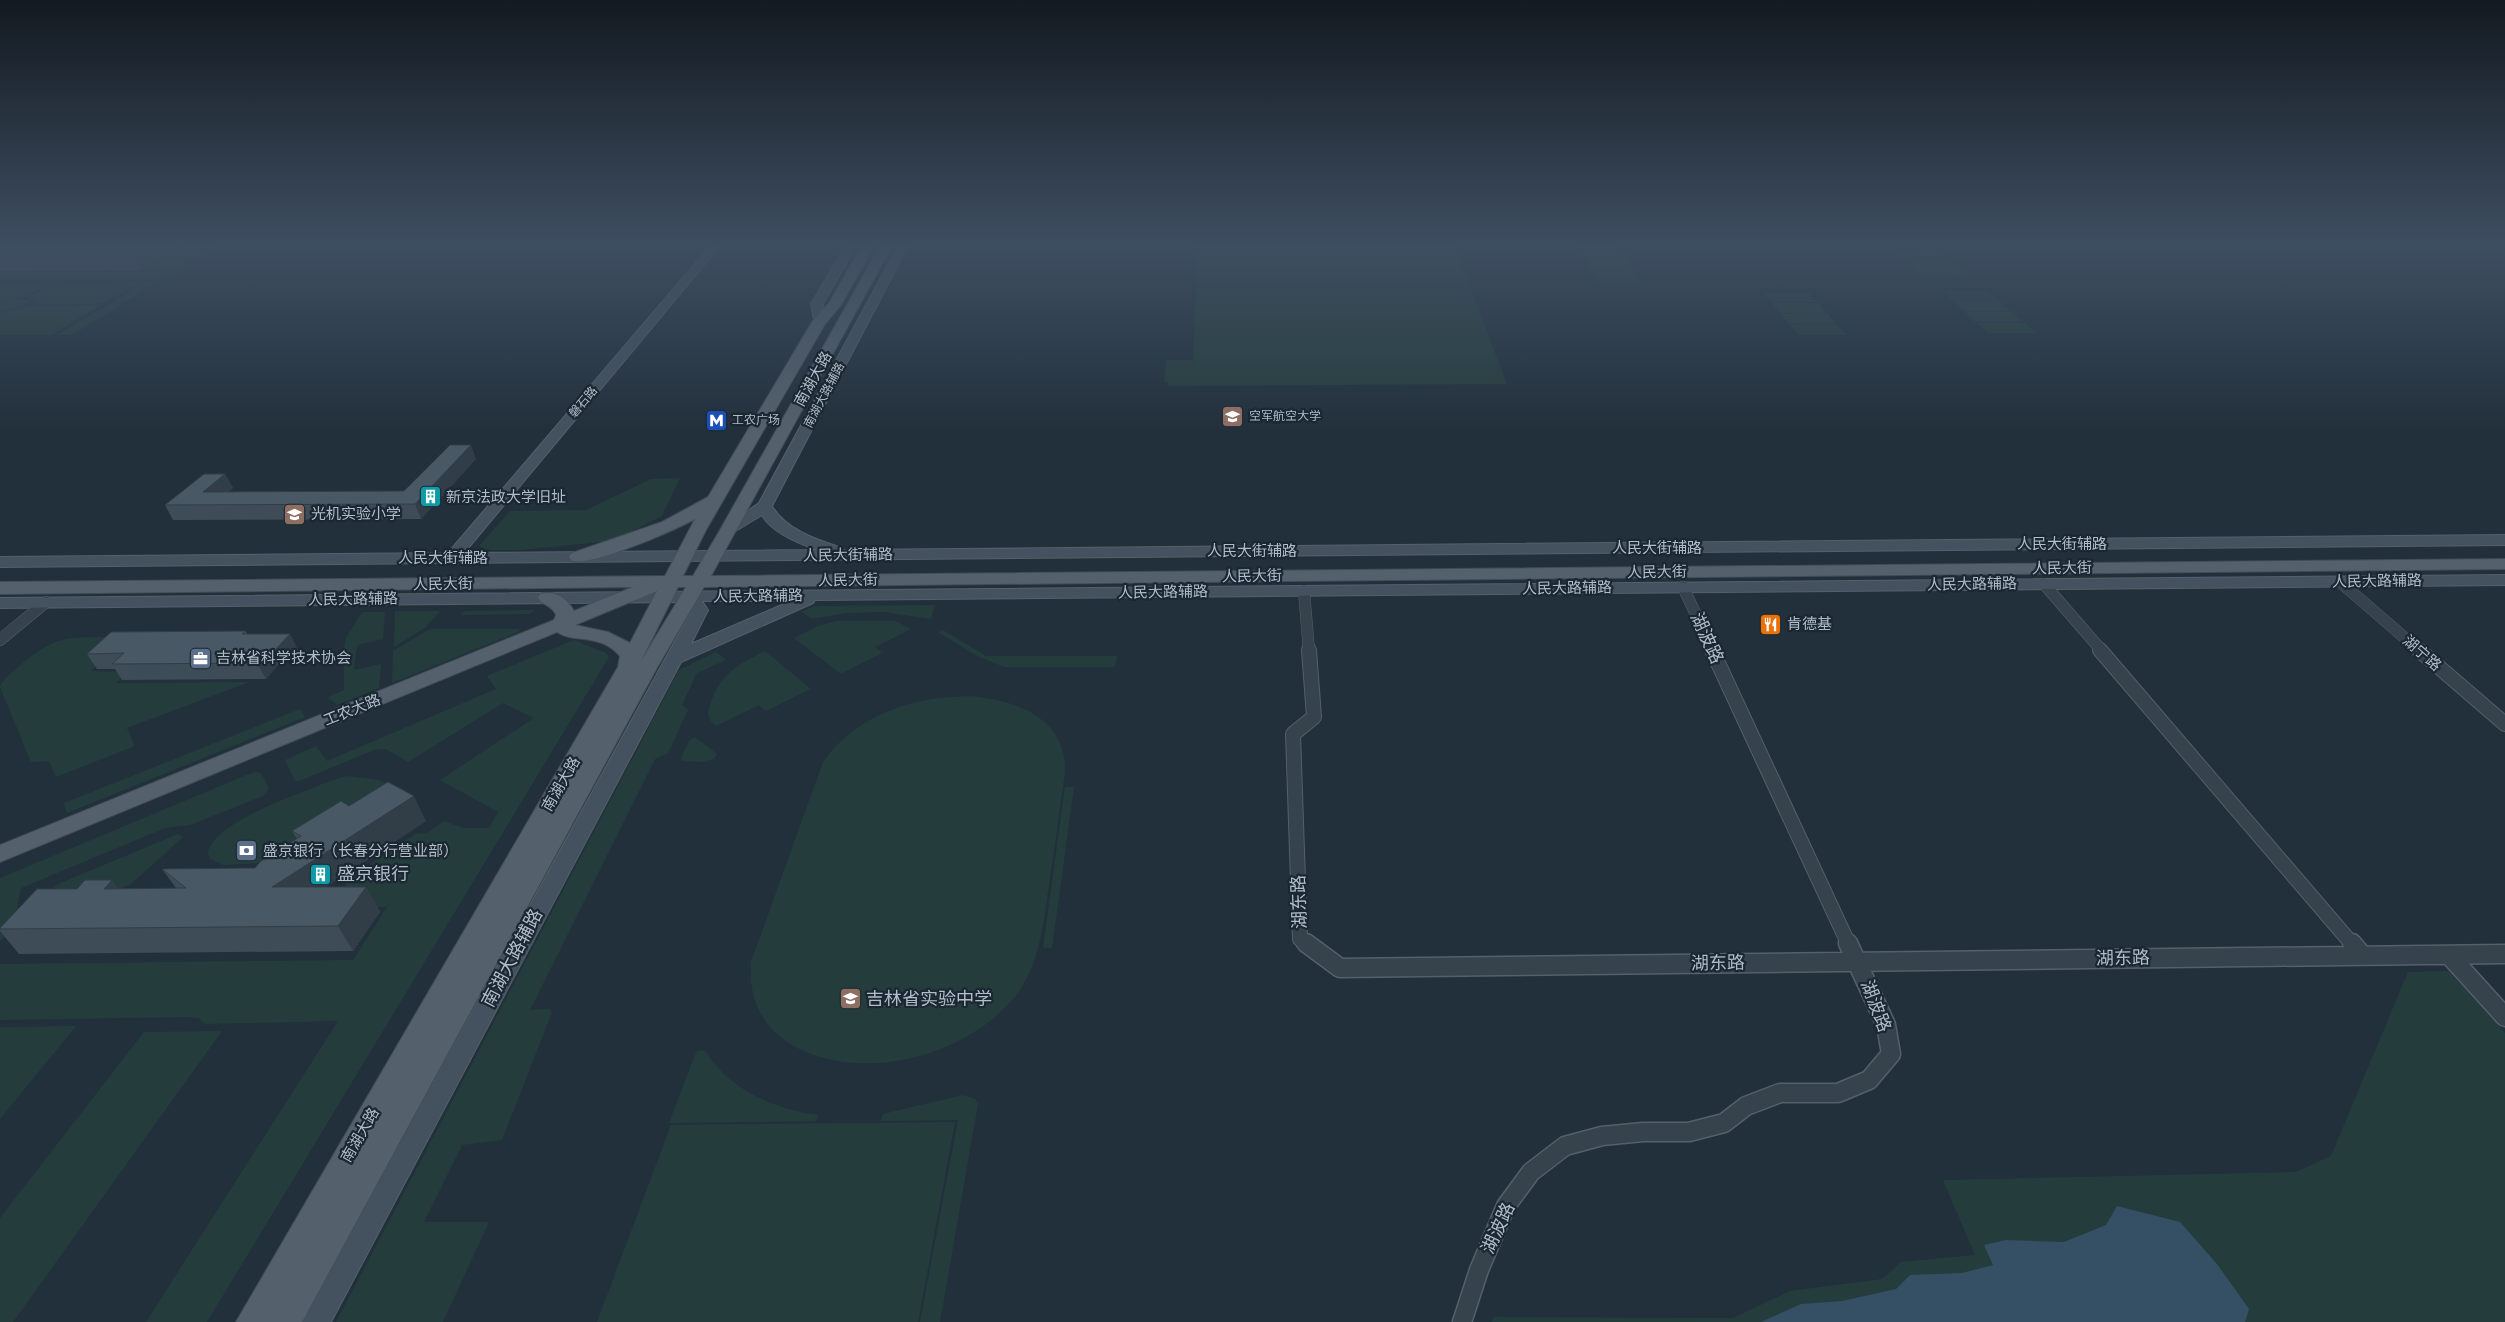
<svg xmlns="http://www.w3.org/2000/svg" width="2505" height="1322" font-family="'Titillium Web','Noto Sans SC',sans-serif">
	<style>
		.green { fill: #243d3c }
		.water { fill: #354f64 }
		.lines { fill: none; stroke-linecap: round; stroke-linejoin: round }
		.street-far2-casing { stroke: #54606a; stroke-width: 12 }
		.street-far1-casing { stroke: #54606a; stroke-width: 16 }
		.street-casing { stroke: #54606a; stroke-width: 21 }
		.secondary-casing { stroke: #54606a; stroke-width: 2 }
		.primary-casing { stroke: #3f4b55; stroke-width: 2 }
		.street-far2 { stroke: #36424c; stroke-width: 11 }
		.street-far1 { stroke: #36424c; stroke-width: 14 }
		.street { stroke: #36424c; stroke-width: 18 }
		.secondary { fill: #44525f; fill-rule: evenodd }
		.primary { fill: #54616c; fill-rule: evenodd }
		.wall { fill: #3e4c57 }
		.shaded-wall { fill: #323e47 }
		.building { fill: #485865; stroke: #323e47 }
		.labels { text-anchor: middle; stroke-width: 4.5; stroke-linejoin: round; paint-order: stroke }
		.far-street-label { font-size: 12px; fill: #b1bdc8; stroke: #1b2731 }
		.far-poi-label { font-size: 12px; fill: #b1bdc8; stroke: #1b2731; text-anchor: start }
		.street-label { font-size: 15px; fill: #b1bdc8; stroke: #1b2731 }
		.poi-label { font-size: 15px; fill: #b1bdc8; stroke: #1b2731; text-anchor: start }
		.near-street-label { font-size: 18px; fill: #b1bdc8; stroke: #1b2731 }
		.near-poi-label { font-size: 18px; fill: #b1bdc8; stroke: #1b2731; text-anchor: start }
	</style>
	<rect width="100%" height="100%" fill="#22303c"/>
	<path class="green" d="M183 246H218L166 278H0V271L19 269 16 272 111 271 116 269 141 270Z
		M1182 246H1454L1507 384 1168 386V382H1164L1166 360H1192L1193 363 1198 248Z
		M1577 246H1620L1641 285H1600Z
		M1937 249 1946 257 1903 258 1895 250Z
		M1948 258 1957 267H1914L1905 259Z
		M1915 268H1959L1969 276 1924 277Z
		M118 281H142L108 301 98 304 31 305 35 301 27 298 51 285 113 284Z
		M145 281H160L125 302H114L113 301Z
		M0 285H47L23 298 0 302Z
		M1942 291H1987L1998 300H1952Z
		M1763 293H1809L1817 302H1771Z
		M18 299 31 301 23 307 0 312V303Z
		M1953 301H1999L2010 311H1964Z
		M112 303H123L72 335H56Z
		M1772 303H1818L1827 313H1780Z
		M101 305 51 335H0V313L29 306Z
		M1965 312H2012L2023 322H1975Z
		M1781 314H1828L1836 324H1789Z
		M1977 323H2025L2036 333H1988Z
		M1790 325H1838L1847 335H1799Z
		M680 478 662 516 612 541 520 550H487L479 546 510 511 586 510 651 479Z
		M935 605 931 619 884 612 846 613 811 619 802 612 814 606Z
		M534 610 530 614 461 615 464 611Z
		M395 611H440L426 627 394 647Z
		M362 612H385L383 639 357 645 354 670 381 664 379 688 337 705 328 697 344 690V648L346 638Z
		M837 621H895L911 629 875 647 882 653 841 674 794 638 818 626Z
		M430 629H520L518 632 392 683 393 651Z
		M943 630 986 656H1117L1115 667H1004L975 655 938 632Z
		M115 637 119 646 91 671 127 672 116 683 249 682 127 728 135 746 56 777 49 761 31 762 0 687 1 684C7 675 17 669 24 662 59 633 73 638 115 637Z
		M574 640 606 653 609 657 207 1322H146L338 1021 205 1024 199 1018 186 1017 0 1020V964L353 960 387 907H368L346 892 345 881 415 834 427 833 444 821 463 828H489L498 812 440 780 534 718 503 703 408 762 386 749 374 750 299 781H295L285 760 316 746 327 761 489 692 496 689 487 676Z
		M765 651 811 689 766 711 759 705 716 726 710 720 708 713C716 677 734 666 765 651Z
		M716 652 726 660 697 673 682 705 688 710 668 753 655 759 530 1010 550 1009 552 1012 502 1140 462 1145 424 1222H489L443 1322H336L679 670Z
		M969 696C1015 700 1067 717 1065 772 1060 808 1055 843 1050 878 1044 916 1042 956 1020 990 994 1027 946 1052 902 1060 832 1073 744 1048 751 962L823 762C857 714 913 697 969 696Z
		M300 709 305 717 67 813 64 803Z
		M695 737 717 754 714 759 704 762 682 761 681 758 690 740Z
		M254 772 261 773 269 788 263 796 190 825 165 828 21 888C17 907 16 928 0 941V878Z
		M346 776 379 780 397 788 260 863 223 865 210 859 208 854C210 823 302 793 330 781Z
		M1065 787H1074L1052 948H1043Z
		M178 834 183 837 130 885 113 891 48 893 58 884Z
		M2449 971 2505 1033V1322H1492L1493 1317 1733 1318 1790 1291 1882 1279 1901 1262 1975 1255 1943 1180 2296 1172 2331 1156 2408 972Z
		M76 1026 0 1119V1027Z
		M222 1031 13 1322H0V1218L144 1032Z
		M701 1050 706 1052C729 1090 775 1109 818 1115L816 1121 669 1123 696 1052Z
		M963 1095 975 1099 978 1104 940 1322H920L958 1120 881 1121 883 1114Z
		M955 1122 918 1322H597L671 1125Z"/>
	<path class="water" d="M2117 1206 2180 1222 2217 1264 2249 1309 2245 1322H1761L1801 1304 1842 1301 1896 1289 1910 1275 1962 1273 1993 1265 1984 1245 2006 1240 2064 1242 2106 1225Z"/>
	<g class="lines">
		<defs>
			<path id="street-far2" d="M2339 581 2420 651
				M2044 584 2102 651
				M1683 587 1713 651
				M1304 591 1309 651
				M0 640 46 602"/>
			<path id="street-far1" d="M1712 650 1849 945
				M2100 650 2353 945
				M2419 650 2505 724
				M1308 945 1300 939 1293 734 1314 717 1309 650"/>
			<path id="street" d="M1306 943 1340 968 2505 954
				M2352 943 2363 956
				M2449 955 2505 1017
				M1462 1322 1479 1270 1506 1206 1531 1172 1565 1146 1602 1136 1643 1132H1689L1724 1123 1746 1106 1780 1093H1838L1869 1080 1891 1054 1886 1025 1848 943"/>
			<path id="secondary" d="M710 246H720L464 553 818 550C800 544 772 533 762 515L729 535 721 530 759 503 898 246H908L772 506C785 529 815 539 839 547L841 550 2505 535V545L0 567V557L448 553Z
				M846 246H856L823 304 825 322 823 324H815L811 304Z
				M2505 575V585L815 600 813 603 681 662 331 1322H302L692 610 685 602 0 608V598ZM702 601H791L691 644 708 610Z"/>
			<path id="primary" d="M862 246H874L841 305 825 324 706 530 683 576H693L720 530 880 246H892L711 576 2505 559V569L704 587 658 666 302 1322H236L618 667 620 656C599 632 574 644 557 632L0 862V845L554 620 556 615C552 605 543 606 538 598L540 594C556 590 567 599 574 611L633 587 0 594V582L665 576 695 519C673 531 593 566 572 561L569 557 572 553 662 522 708 497 812 322 829 303ZM678 587H686L641 661ZM657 591 630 643 608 632 575 625Z"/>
		</defs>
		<use href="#street-far2" class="street-far2-casing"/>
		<use href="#street-far1" class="street-far1-casing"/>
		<use href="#street" class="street-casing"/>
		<use href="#secondary" class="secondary-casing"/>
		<use href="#primary" class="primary-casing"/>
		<use href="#street-far2" class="street-far2"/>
		<use href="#street-far1" class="street-far1"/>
		<use href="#street" class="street"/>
		<use href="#secondary" class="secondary"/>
		<use href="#primary" class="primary"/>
	</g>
	<path class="wall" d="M0 246H181L140 270 0 271Z
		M476 459 421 519 173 520 165 505 225 474 233 488 228 492 404 491Z
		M246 631 247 634 298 650 283 665H278L266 679 122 680 115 669H97L87 654Z
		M349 806 426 821 326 887H366L380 912 353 951 19 954 0 931V928L77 889 112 880 118 889 176 888 162 869 255 868 297 839 292 831Z"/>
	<path class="shaded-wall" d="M144 246H181L140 270 132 253Z
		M471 445 476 459 421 519 415 504Z
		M225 474 233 488 213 505 203 492Z
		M290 634 298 650 283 665 275 650Z
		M270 650 278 665 266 679 257 663Z
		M414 796 426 821 288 912 272 887Z
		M112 880 130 905 104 889Z
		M366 887 380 912 353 951 338 926Z"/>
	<path class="building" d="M0 246H144L132 253 0 254Z
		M450 445H471L415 504 165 505 204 474H225L203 492 404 491Z
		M246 631 242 634H290L275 650H270L257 663 112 664 124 653 87 654 111 632Z
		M388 782 414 796 272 887H366L338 926 0 929V928L37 889H77L85 880H112L104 889 186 888 162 869 255 868 260 862 301 836 292 831 341 801 349 806Z"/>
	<linearGradient id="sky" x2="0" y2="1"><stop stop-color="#131a21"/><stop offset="0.57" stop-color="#3e4e61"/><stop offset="1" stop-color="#3e4e61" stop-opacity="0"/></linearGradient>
	<rect width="2505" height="431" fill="url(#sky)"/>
	<defs>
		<symbol id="university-square" viewBox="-11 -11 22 22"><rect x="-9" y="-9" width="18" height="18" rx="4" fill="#8d6e63" stroke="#1b2731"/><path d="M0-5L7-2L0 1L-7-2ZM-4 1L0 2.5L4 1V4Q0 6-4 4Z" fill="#fff"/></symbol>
		<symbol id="metro-square" viewBox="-11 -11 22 22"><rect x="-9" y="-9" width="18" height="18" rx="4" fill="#1a4fb4" stroke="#1b2731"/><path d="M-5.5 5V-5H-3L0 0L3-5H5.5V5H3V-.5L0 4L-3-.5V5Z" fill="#fff"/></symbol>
		<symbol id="building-square" viewBox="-11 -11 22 22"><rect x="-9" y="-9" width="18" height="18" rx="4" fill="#0f9aa8" stroke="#1b2731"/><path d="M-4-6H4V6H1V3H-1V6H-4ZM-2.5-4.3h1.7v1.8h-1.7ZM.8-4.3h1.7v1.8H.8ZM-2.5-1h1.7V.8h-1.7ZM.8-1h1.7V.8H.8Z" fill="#fff"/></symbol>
		<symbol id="school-square" viewBox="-11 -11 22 22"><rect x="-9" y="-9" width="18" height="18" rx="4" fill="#8d6e63" stroke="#1b2731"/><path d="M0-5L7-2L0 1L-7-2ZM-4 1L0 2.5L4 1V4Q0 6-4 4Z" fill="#fff"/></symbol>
		<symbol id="restaurant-square" viewBox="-11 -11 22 22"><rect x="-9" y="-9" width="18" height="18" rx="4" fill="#e8710a" stroke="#1b2731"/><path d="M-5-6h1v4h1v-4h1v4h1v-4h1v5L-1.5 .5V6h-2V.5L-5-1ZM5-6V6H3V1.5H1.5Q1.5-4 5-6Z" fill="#fff"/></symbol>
		<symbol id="office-square" viewBox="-11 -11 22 22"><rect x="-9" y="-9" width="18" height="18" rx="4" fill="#5c6f8a" stroke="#1b2731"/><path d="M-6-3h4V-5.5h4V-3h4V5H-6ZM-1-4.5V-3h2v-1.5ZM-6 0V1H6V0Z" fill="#fff"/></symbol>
		<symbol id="bank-square" viewBox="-11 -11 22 22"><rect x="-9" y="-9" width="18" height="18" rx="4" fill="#5c6f8a" stroke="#1b2731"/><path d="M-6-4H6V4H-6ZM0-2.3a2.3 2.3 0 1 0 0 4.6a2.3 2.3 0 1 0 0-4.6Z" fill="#fff"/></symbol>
	</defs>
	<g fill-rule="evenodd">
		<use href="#university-square" x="1220" y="404" width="25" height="25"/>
		<use href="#metro-square" x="704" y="408" width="25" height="25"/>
		<use href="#building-square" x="418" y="484" width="25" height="25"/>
		<use href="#school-square" x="282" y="502" width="25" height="25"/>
		<use href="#restaurant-square" x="1758" y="612" width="25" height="25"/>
		<use href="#office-square" x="188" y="646" width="25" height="25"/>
		<use href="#bank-square" x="234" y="838" width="25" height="25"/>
		<use href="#building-square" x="308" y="862" width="25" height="25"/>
		<use href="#school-square" x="838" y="986" width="25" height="25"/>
	</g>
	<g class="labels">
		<g class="far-street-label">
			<text transform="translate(824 395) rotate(-62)" y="4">南湖大路辅路</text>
			<text transform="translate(583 402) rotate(-50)" y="4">磐石路</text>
		</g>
		<g class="far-poi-label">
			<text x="1249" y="420">空军航空大学</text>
			<text x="732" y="424">工农广场</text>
		</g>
		<g class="street-label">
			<text transform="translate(813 379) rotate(-61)" y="5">南湖大路</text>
			<text x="2062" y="549">人民大街辅路</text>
			<text x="1657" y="553">人民大街辅路</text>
			<text x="1252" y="556">人民大街辅路</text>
			<text transform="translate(848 555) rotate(-1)" y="5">人民大街辅路</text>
			<text x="443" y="563">人民大街辅路</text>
			<text transform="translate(2062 568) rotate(-1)" y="5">人民大街</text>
			<text transform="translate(1657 572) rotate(-1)" y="5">人民大街</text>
			<text transform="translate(1252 576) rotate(-1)" y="5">人民大街</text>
			<text transform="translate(848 580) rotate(-1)" y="5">人民大街</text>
			<text transform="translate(2377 581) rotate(-1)" y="5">人民大路辅路</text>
			<text transform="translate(443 584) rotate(-1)" y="5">人民大街</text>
			<text transform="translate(1972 584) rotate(-1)" y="5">人民大路辅路</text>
			<text transform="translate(1567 588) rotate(-1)" y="5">人民大路辅路</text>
			<text transform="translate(1163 592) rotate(-1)" y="5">人民大路辅路</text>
			<text transform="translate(758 596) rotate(-1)" y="5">人民大路辅路</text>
			<text transform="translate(353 599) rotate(-1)" y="5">人民大路辅路</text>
			<text transform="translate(2422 653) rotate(41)" y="5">湖宁路</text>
			<text transform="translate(352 710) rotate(-22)" y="5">工农大路</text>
			<text transform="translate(561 784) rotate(-60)" y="5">南湖大路</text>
			<text transform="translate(360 1135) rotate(-60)" y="5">南湖大路</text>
		</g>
		<g class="poi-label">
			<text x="446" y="502">新京法政大学旧址</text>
			<text x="311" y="519">光机实验小学</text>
			<text x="1787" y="629">肯德基</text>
			<text x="216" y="663">吉林省科学技术协会</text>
			<text x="263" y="856">盛京银行（长春分行营业部）</text>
		</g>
		<g class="near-street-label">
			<text transform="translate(1707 638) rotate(65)" y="6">湖波路</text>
			<text transform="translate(1299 902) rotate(-92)" y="6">湖东路</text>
			<text transform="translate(512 958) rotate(-62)" y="6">南湖大路辅路</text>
			<text transform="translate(2123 958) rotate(-1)" y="6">湖东路</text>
			<text transform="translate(1718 963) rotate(-1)" y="6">湖东路</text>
			<text transform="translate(1876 1006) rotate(69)" y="6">湖波路</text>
			<text transform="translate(1498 1228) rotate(-65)" y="6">湖波路</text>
		</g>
		<g class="near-poi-label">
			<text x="337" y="880">盛京银行</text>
			<text x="866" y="1005">吉林省实验中学</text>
		</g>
	</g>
</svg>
